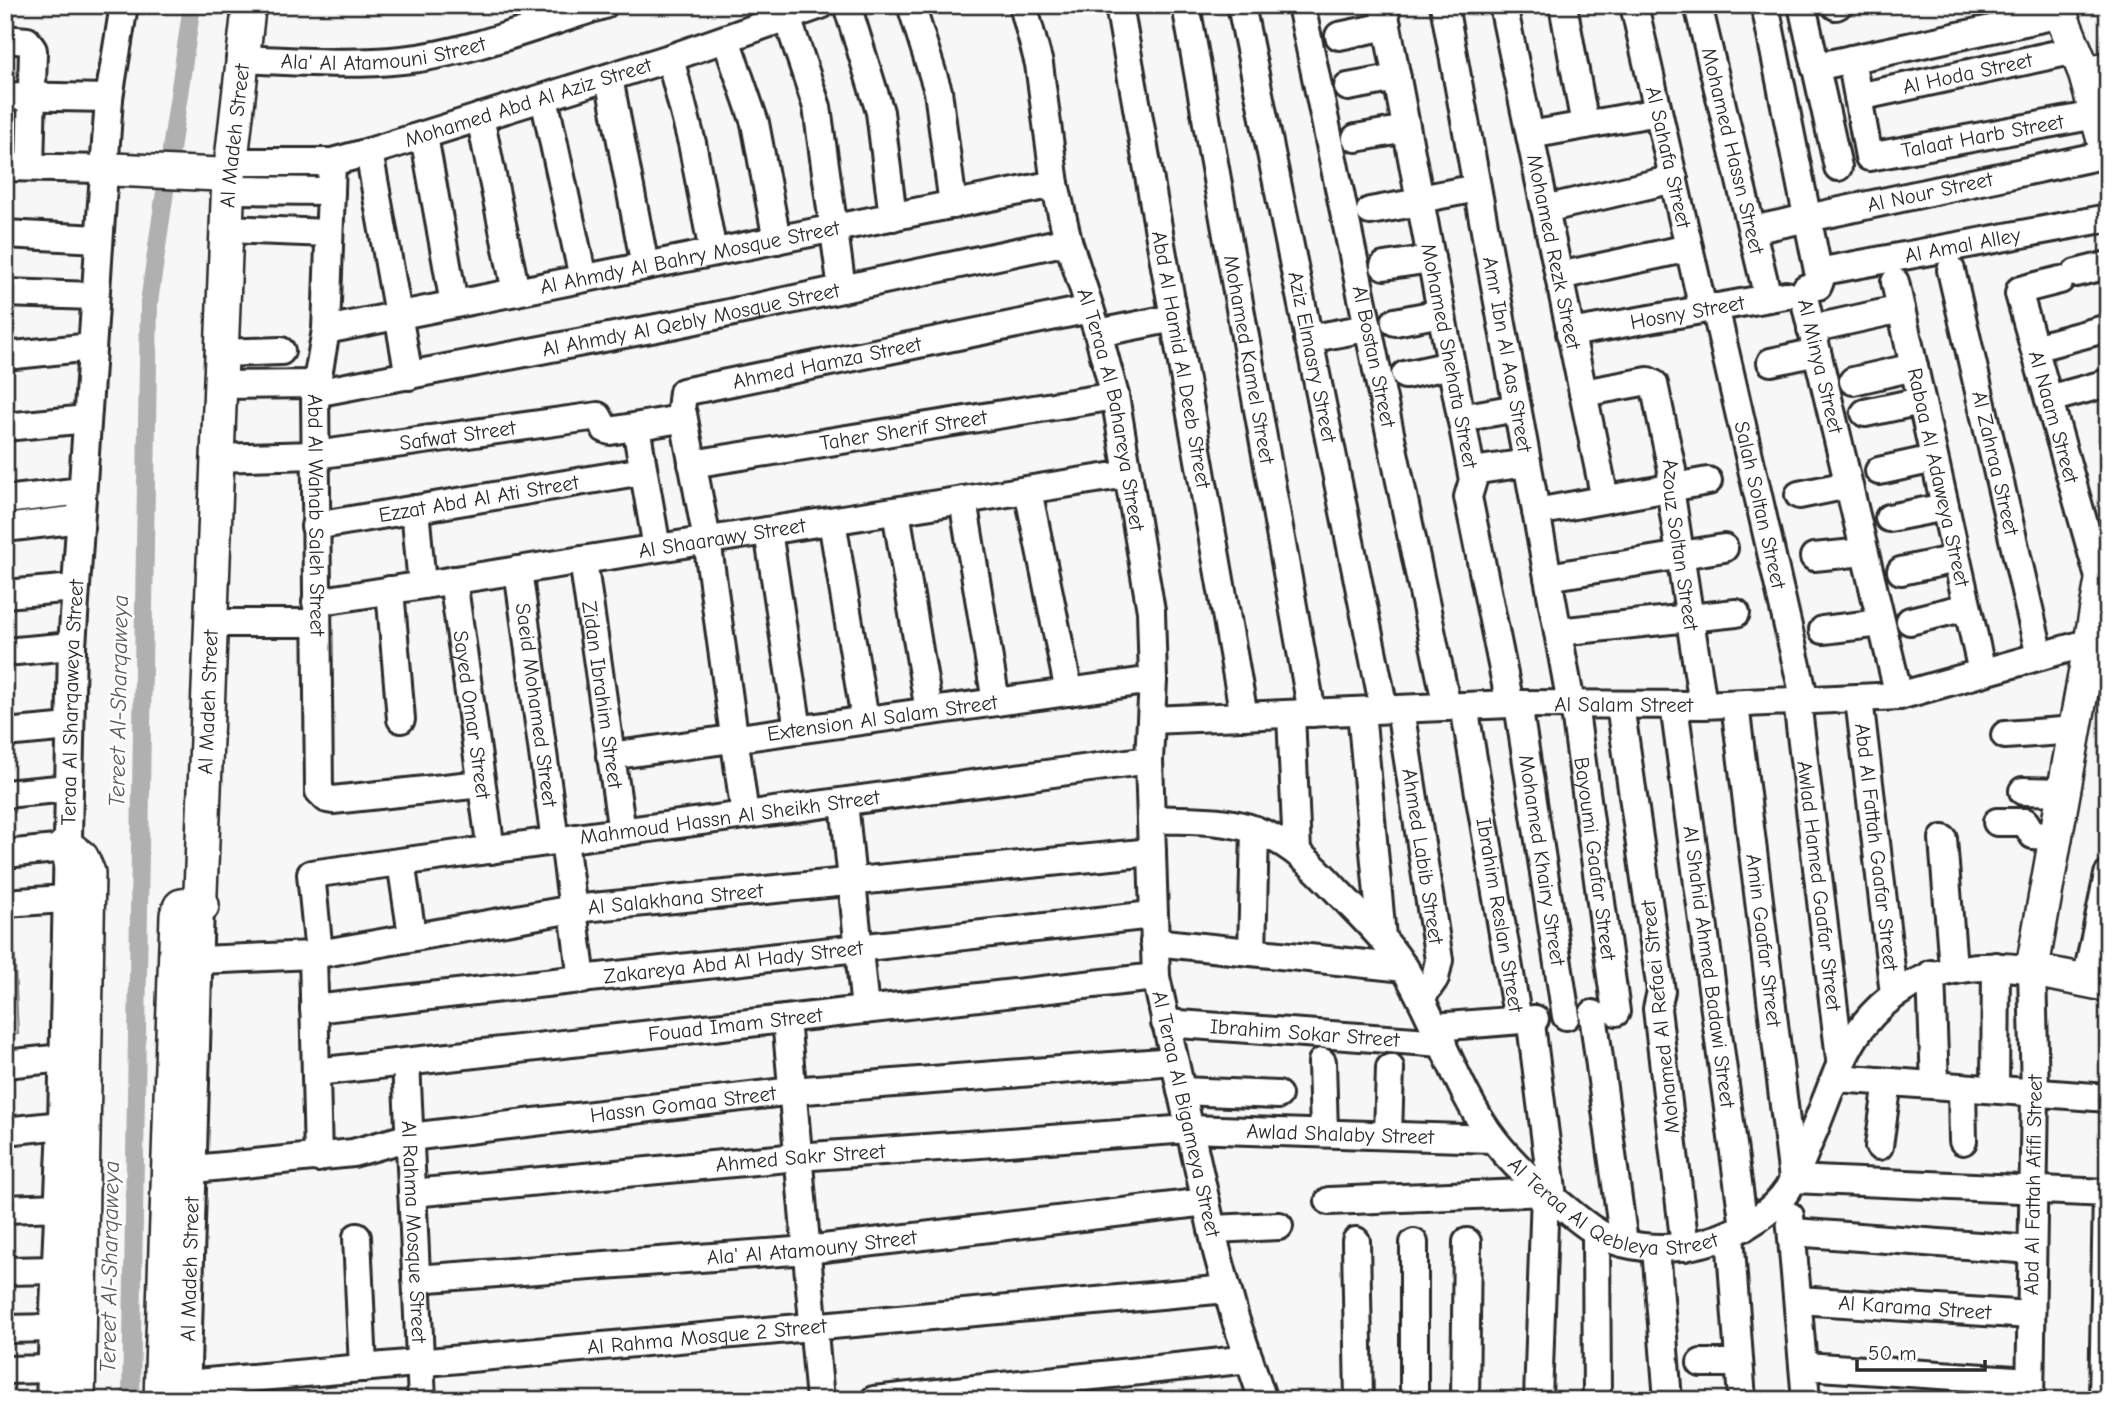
<svg xmlns="http://www.w3.org/2000/svg" width="2113" height="1405" font-family="'Comic Neue',sans-serif">
	<style>
		.green { fill: #d9d9d9; stroke: #828282; stroke-width: 2 }
		.lines { fill: none; stroke-linecap: round; stroke-linejoin: round }
		.canal { stroke: #b0b0b0; stroke-width: 18 }
		.minor-casing { stroke: #2b2b2b; stroke-width: 32 }
		.major-casing { stroke: #2b2b2b; stroke-width: 37 }
		.highway-casing { stroke: #2b2b2b; stroke-width: 42 }
		.minor { stroke: #fff; stroke-width: 26 }
		.major { stroke: #fff; stroke-width: 32 }
		.highway { stroke: #fff; stroke-width: 37 }
		.labels { text-anchor: middle; stroke-width: 5; stroke-linejoin: round; paint-order: stroke }
		.street-label { font-size: 21px; fill: #2b2b2b; stroke: #fff }
		.water-label { font-size: 23px; font-style: italic; fill: #5a5a5a; stroke: #fff }
	</style>
	<rect width="100%" height="100%" fill="#f7f7f7"/>
	<filter id="ink" filterUnits="userSpaceOnUse"><feTurbulence type="fractalNoise" baseFrequency=".0143" numOctaves="2"/><feDisplacementMap in="SourceGraphic" scale="14" xChannelSelector="R" yChannelSelector="G"/><feConvolveMatrix kernelMatrix="1 2 1 2 8 2 1 2 1" color-interpolation-filters="sRGB"/></filter>
	<g filter="url(#ink)">
		<path class="green" d="M13 918 18 1034 5 1035V919Z"/>
		<g class="lines">
			<path class="canal" d="M131 1400 149 302 192 5"/>
			<defs>
				<g id="minor">
					<path d="M847 5 880 112 893 217"/>
					<path d="M911 5 938 91 953 205"/>
					<path id="s1" d="M1023 5 1039 64 1055 184 1068 241 1098 333 1115 396 1151 611 1153 680 1149 760 1156 977 1217 1252 1235 1318 1263 1400"/>
					<path id="s2" d="M1119 5 1244 716"/>
					<path id="s3" d="M1186 5 1312 713"/>
					<path id="s4" d="M1241 5 1384 709"/>
					<path id="s5" d="M1301 5 1447 707"/>
					<path id="s6" d="M1383 5 1473 480 1468 497 1510 704"/>
					<path id="s7" d="M1444 5 1571 704"/>
					<path id="s8" d="M1503 5 1605 499"/>
					<path d="M1563 5 1585 125"/>
					<path id="s9" d="M1634 5 1703 309"/>
					<path id="s10" d="M1698 5 1768 298"/>
					<path id="s11" d="M1765 5 1820 281 1818 286 1806 288 1803 293 1899 696"/>
					<path d="M1802 5 1838 167"/>
					<path d="M1836 6 1838 5"/>
					<path d="M787 17 817 107 842 289"/>
					<path d="M1339 36 1387 26"/>
					<path d="M5 39 27 41 33 50 30 167"/>
					<path d="M726 39 755 123 777 240"/>
					<path d="M670 58 692 143 713 252"/>
					<path id="s12" d="M240 59C294 61 348 66 402 60 466 54 541 24 604 5"/>
					<path id="s13" d="M1851 59 1869 157 2096 115"/>
					<path d="M1815 67 2061 14"/>
					<path d="M2084 71 2108 66"/>
					<path d="M609 78 645 266"/>
					<path d="M1348 87 1397 78"/>
					<path d="M5 96 109 98"/>
					<path id="s14" d="M1858 97 2076 50"/>
					<path d="M544 98 583 278"/>
					<path d="M480 117 516 292"/>
					<path d="M1530 135 1658 112"/>
					<path d="M424 136 454 304"/>
					<path d="M1356 138 1406 129"/>
					<path d="M369 152 409 376"/>
					<path id="s15" d="M231 162H332L369 152 670 58 821 5"/>
					<path id="s16" d="M332 162 326 330 315 393 319 791 327 799 333 800 481 784"/>
					<path d="M5 167 103 169"/>
					<path d="M228 190 331 191"/>
					<path d="M1420 199 1477 188"/>
					<path d="M1545 209 1674 179"/>
					<path d="M1370 211 1420 202"/>
					<path d="M226 229 329 233"/>
					<path id="s17" d="M1752 230 2107 154"/>
					<path d="M5 234 98 239"/>
					<path d="M1384 266 1431 259"/>
					<path id="s18" d="M1951 270 2040 656"/>
					<path id="s19" d="M1818 272 2108 218"/>
					<path d="M2076 273 2108 265"/>
					<path d="M1559 276 1689 248"/>
					<path id="s20" d="M2060 280 2020 290 2019 294 2100 581"/>
					<path id="s21" d="M1895 282 1982 672"/>
					<path d="M5 293 94 296"/>
					<path id="s22" d="M1715 307 1805 701"/>
					<path d="M1395 322 1441 313"/>
					<path d="M1811 329 1901 309"/>
					<path id="s23" d="M326 330 1055 184"/>
					<path d="M1098 333 1174 318"/>
					<path id="s24" d="M1570 333 1786 295"/>
					<path d="M1308 339 1367 328"/>
					<path d="M2034 348 2108 328"/>
					<path d="M221 353 281 351"/>
					<path d="M5 356 92 347"/>
					<path d="M1771 362 1817 352"/>
					<path d="M1405 375 1451 365"/>
					<path d="M1853 381 1914 367"/>
					<path d="M220 385 316 384"/>
					<path id="s25" d="M315 393 677 324 1068 241"/>
					<path id="s26" d="M1583 393 1648 381 1654 384 1672 470 1670 488 1703 705"/>
					<path d="M2049 399 2108 383"/>
					<path d="M1865 413 1921 401"/>
					<path d="M683 414 707 540 745 815"/>
					<path d="M1461 418 1517 408"/>
					<path d="M5 427 87 419"/>
					<path d="M636 427 657 548"/>
					<path id="s27" d="M217 458 315 455 598 416 605 429 610 431 680 419 683 392 1090 309"/>
					<path id="s28" d="M692 464 1115 396"/>
					<path d="M1472 471 1527 463"/>
					<path d="M1879 471 1934 459"/>
					<path d="M1028 490 1069 692"/>
					<path d="M1799 495 1848 485"/>
					<path d="M5 500 82 491"/>
					<path d="M963 500 996 702"/>
					<path d="M415 509 422 585"/>
					<path d="M896 511 929 711"/>
					<path d="M1536 512 1708 481"/>
					<path d="M1889 518 1945 507"/>
					<path d="M832 521 865 720"/>
					<path id="s29" d="M315 526 643 471"/>
					<path d="M5 528 80 519"/>
					<path d="M768 531 798 730"/>
					<path d="M1814 557 1864 552"/>
					<path id="s30" d="M583 560 622 832"/>
					<path id="s31" d="M518 570 555 841"/>
					<path d="M1901 571 1956 559"/>
					<path d="M1548 577 1724 548"/>
					<path id="s32" d="M453 580 491 850"/>
					<path d="M390 590 401 719"/>
					<path d="M5 594 75 588"/>
					<path id="s33" d="M316 602 1128 474"/>
					<path d="M1910 621 1967 607"/>
					<path d="M209 623H316"/>
					<path d="M1823 630 1881 623"/>
					<path d="M1558 632 1736 613"/>
					<path d="M5 652 72 646"/>
					<path id="s34" d="M1859 699 1894 994"/>
					<path id="s35" d="M1797 701 1841 1067"/>
					<path id="s36" d="M1518 704 1566 1016"/>
					<path id="s37" d="M1574 704 1616 1012"/>
					<path id="s38" d="M1735 704 1793 1179 2108 1193"/>
					<path d="M1620 705 1661 991 1657 1009 1685 1247"/>
					<path id="s39" d="M1674 705 1744 1227"/>
					<path id="s40" d="M1464 706 1517 1015 1531 1024 1553 1198"/>
					<path id="s41" d="M1400 709 1439 960 1435 978 1421 998"/>
					<path d="M1361 711 1382 937"/>
					<path d="M1291 714 1297 852"/>
					<path id="s42" d="M1152 720 1510 704 1703 705 1899 696 2091 642"/>
					<path d="M5 733 70 727"/>
					<path d="M2005 735 2076 730"/>
					<path id="s43" d="M610 756 1153 680"/>
					<path d="M2023 791 2066 792"/>
					<path d="M5 794 68 788"/>
					<path d="M844 802 865 1010"/>
					<path id="s44" d="M1152 819C1186 821 1223 818 1255 830 1290 842 1314 866 1338 892 1362 917 1388 941 1406 971 1437 1023 1458 1093 1494 1140 1512 1163 1533 1182 1555 1200 1576 1217 1596 1236 1622 1243 1654 1251 1688 1249 1719 1238 1744 1229 1773 1212 1788 1189 1798 1172 1805 1151 1813 1133 1826 1102 1837 1066 1855 1037 1896 974 1961 959 2032 970L2035 1092 2030 1400"/>
					<path d="M1997 822H2025L2033 835 2058 837"/>
					<path d="M1943 839 1953 968"/>
					<path d="M564 840 582 980"/>
					<path d="M5 854 66 848"/>
					<path d="M401 862 412 935"/>
					<path d="M5 903 64 899"/>
					<path d="M1154 942 1405 968"/>
					<path d="M1252 952 1255 830"/>
					<path id="s45" d="M319 953 311 874 1149 760"/>
					<path d="M313 955 318 1158"/>
					<path id="s46" d="M200 960 313 955 573 909 1152 852"/>
					<path d="M1931 974 1935 1085"/>
					<path d="M2086 981 2108 875"/>
					<path id="s47" d="M314 1009 1152 915"/>
					<path d="M1593 1014 1624 1243"/>
					<path d="M786 1019 820 1400"/>
					<path id="s48" d="M1165 1023 1443 1043"/>
					<path d="M1435 1027 1535 1019"/>
					<path id="s49" d="M406 1062 422 1400"/>
					<path d="M1322 1062 1324 1132"/>
					<path d="M5 1064 63 1058"/>
					<path id="s50" d="M316 1072 1156 977"/>
					<path d="M1837 1078 2108 1098"/>
					<path d="M1962 1087 1963 1141"/>
					<path d="M1995 1089 1996 966"/>
					<path d="M1181 1091 1278 1095"/>
					<path d="M5 1131 62 1125"/>
					<path d="M1388 1135 1390 1068"/>
					<path d="M1879 1146 1888 1082"/>
					<path id="s51" d="M194 1169 353 1153 410 1137 792 1091 1174 1061"/>
					<path id="s52" d="M412 1193 798 1157 1189 1129 1493 1139"/>
					<path d="M1329 1201 1545 1192 1538 1400"/>
					<path d="M5 1209 59 1207"/>
					<path d="M1790 1216 1806 1400"/>
					<path d="M1212 1229 1279 1226"/>
					<path d="M1596 1232 1597 1400"/>
					<path d="M1793 1232 2032 1250"/>
					<path d="M1730 1234 1742 1400"/>
					<path d="M357 1237 363 1368"/>
					<path d="M1356 1241 1359 1400"/>
					<path d="M1414 1243V1400"/>
					<path d="M1656 1248 1668 1400"/>
					<path d="M5 1271 57 1270"/>
					<path id="s53" d="M416 1279 807 1250 1206 1202"/>
					<path id="s54" d="M1798 1300 2031 1315"/>
					<path d="M5 1329 54 1328"/>
					<path d="M1701 1363H1739"/>
					<path d="M1804 1366 2030 1381"/>
					<path d="M5 1370 52 1369"/>
					<path id="s55" d="M186 1384 1227 1289"/>
					<path id="s56" d="M50 1400 62 1125 72 646 109 98 124 5"/>
					<path id="s57" d="M186 1400 200 905"/>
					<path d="M874 1400 1249 1359"/>
					<path d="M1465 1400 1467 1242"/>
					<path d="M2103 1400 2107 1193"/>
				</g>
				<g id="major">
					<path d="M2057 5 2084 71 2108 156"/>
					<path d="M103 169 229 175"/>
					<path d="M2108 544 2032 970 2108 985"/>
					<path id="s58" d="M200 905 228 190 249 5"/>
				</g>
				<path id="highway" d="M66 848 80 859 86 873 76 1400
					M163 1400 179 915 182 908 200 905"/>
			</defs>
			<use href="#minor" class="minor-casing"/>
			<use href="#major" class="major-casing"/>
			<use href="#highway" class="highway-casing"/>
			<use href="#minor" class="minor"/>
			<use href="#major" class="major"/>
			<use href="#highway" class="highway"/>
		</g>
	</g>
	<g class="labels">
		<g class="street-label">
			<text dy="7" stroke="none"><textPath href="#s12" startOffset="144">Ala' Al Atamouni Street</textPath></text>
			<text dy="7" stroke="none"><textPath href="#s14" startOffset="112">Al Hoda Street</textPath></text>
			<text dy="7" stroke="none"><textPath href="#s15" startOffset="306">Mohamed Abd Al Aziz Street</textPath></text>
			<text dy="7" stroke="none"><textPath href="#s58" startOffset="770">Al Madeh Street</textPath></text>
			<text dy="7" stroke="none"><textPath href="#s13" startOffset="215">Talaat Harb Street</textPath></text>
			<text dy="7" stroke="none"><textPath href="#s10" startOffset="150">Mohamed Hassn Street</textPath></text>
			<text dy="7" stroke="none"><textPath href="#s9" startOffset="156">Al Sahafa Street</textPath></text>
			<text dy="7" stroke="none"><textPath href="#s17" startOffset="182">Al Nour Street</textPath></text>
			<text dy="7" stroke="none"><textPath href="#s19" startOffset="147">Al Amal Alley</textPath></text>
			<text dy="7" stroke="none"><textPath href="#s8" startOffset="252">Mohamed Rezk Street</textPath></text>
			<text dy="7" stroke="none"><textPath href="#s23" startOffset="371">Al Ahmdy Al Bahry Mosque Street</textPath></text>
			<text dy="7" stroke="none"><textPath href="#s24" startOffset="119">Hosny Street</textPath></text>
			<text dy="7" stroke="none"><textPath href="#s25" startOffset="383">Al Ahmdy Al Qebly Mosque Street</textPath></text>
			<text dy="7" stroke="none"><textPath href="#s7" startOffset="355">Amr Ibn Al Aas Street</textPath></text>
			<text dy="7" stroke="none"><textPath href="#s5" startOffset="359">Al Bostan Street</textPath></text>
			<text dy="7" stroke="none"><textPath href="#s6" startOffset="357">Mohamed Shehata Street</textPath></text>
			<text dy="7" stroke="none"><textPath href="#s4" startOffset="359">Aziz Elmasry Street</textPath></text>
			<text dy="7" stroke="none"><textPath href="#s3" startOffset="360">Mohamed Kamel Street</textPath></text>
			<text dy="7" stroke="none"><textPath href="#s2" startOffset="360">Abd Al Hamid Al Deeb Street</textPath></text>
			<text dy="7" stroke="none"><textPath href="#s27" startOffset="649">Ahmed Hamza Street</textPath></text>
			<text dy="7" stroke="none"><textPath href="#s11" startOffset="380">Al Minya Street</textPath></text>
			<text dy="7" stroke="none"><textPath href="#s1" startOffset="415">Al Teraa Al Bahareya Street</textPath></text>
			<text dy="7" stroke="none"><textPath href="#s20" startOffset="173">Al Naam Street</textPath></text>
			<text dy="7" stroke="none"><textPath href="#s28" startOffset="214">Taher Sherif Street</textPath></text>
			<text dy="7" stroke="none"><textPath href="#s27" startOffset="242">Safwat Street</textPath></text>
			<text dy="7" stroke="none"><textPath href="#s18" startOffset="198">Al Zahraa Street</textPath></text>
			<text dy="7" stroke="none"><textPath href="#s21" startOffset="200">Rabaa Al Adaweya Street</textPath></text>
			<text dy="7" stroke="none"><textPath href="#s29" startOffset="166">Ezzat Abd Al Ati Street</textPath></text>
			<text dy="7" stroke="none"><textPath href="#s22" startOffset="203">Salah Soltan Street</textPath></text>
			<text dy="7" stroke="none"><textPath href="#s16" startOffset="354">Abd Al Wahab Saleh Street</textPath></text>
			<text dy="7" stroke="none"><textPath href="#s33" startOffset="411">Al Shaarawy Street</textPath></text>
			<text dy="7" stroke="none"><textPath href="#s26" startOffset="236">Azouz Soltan Street</textPath></text>
			<text dy="7" stroke="none"><textPath href="#s30" startOffset="136">Zidan Ibrahim Street</textPath></text>
			<text dy="7" stroke="none"><textPath href="#s56" startOffset="698">Teraa Al Sharqaweya Street</textPath></text>
			<text dy="7" stroke="none"><textPath href="#s58" startOffset="203">Al Madeh Street</textPath></text>
			<text dy="7" stroke="none"><textPath href="#s31" startOffset="136">Saeid Mohamed Street</textPath></text>
			<text dy="7" stroke="none"><textPath href="#s42" startOffset="472">Al Salam Street</textPath></text>
			<text dy="7" stroke="none"><textPath href="#s32" startOffset="136">Sayed Omar Street</textPath></text>
			<text dy="7" stroke="none"><textPath href="#s43" startOffset="275">Extension Al Salam Street</textPath></text>
			<text dy="7" stroke="none"><textPath href="#s45" startOffset="502">Mahmoud Hassn Al Sheikh Street</textPath></text>
			<text dy="7" stroke="none"><textPath href="#s34" startOffset="149">Abd Al Fattah Gaafar Street</textPath></text>
			<text dy="7" stroke="none"><textPath href="#s41" startOffset="149">Ahmed Labib Street</textPath></text>
			<text dy="7" stroke="none"><textPath href="#s37" startOffset="156">Bayoumi Gaafar Street</textPath></text>
			<text dy="7" stroke="none"><textPath href="#s36" startOffset="158">Mohamed Khairy Street</textPath></text>
			<text dy="7" stroke="none"><textPath href="#s35" startOffset="186">Awlad Hamed Gaafar Street</textPath></text>
			<text dy="7" stroke="none"><textPath href="#s46" startOffset="480">Al Salakhana Street</textPath></text>
			<text dy="7" stroke="none"><textPath href="#s40" startOffset="212">Ibrahim Reslan Street</textPath></text>
			<text dy="7" stroke="none"><textPath href="#s38" startOffset="238">Amin Gaafar Street</textPath></text>
			<text dy="7" stroke="none"><textPath href="#s47" startOffset="422">Zakareya Abd Al Hady Street</textPath></text>
			<text dy="7" stroke="none"><textPath href="#s39" startOffset="264">Al Shahid Ahmed Badawi Street</textPath></text>
			<text transform="translate(1660 1017) rotate(-96)" y="7">Mohamed Al Refaei Street</text>
			<text dy="7" stroke="none"><textPath href="#s50" startOffset="422">Fouad Imam Street</textPath></text>
			<text dy="7" stroke="none"><textPath href="#s48" startOffset="140">Ibrahim Sokar Street</textPath></text>
			<text dy="7" stroke="none"><textPath href="#s51" startOffset="494">Hassn Gomaa Street</textPath></text>
			<text dy="7" stroke="none"><textPath href="#s1" startOffset="1127">Al Teraa Al Bigameya Street</textPath></text>
			<text dy="7" stroke="none"><textPath href="#s52" startOffset="931">Awlad Shalaby Street</textPath></text>
			<text dy="7" stroke="none"><textPath href="#s52" startOffset="390">Ahmed Sakr Street</textPath></text>
			<text transform="translate(2033 1185) rotate(-89)" y="7">Abd Al Fattah Afifi Street</text>
			<text dy="7" stroke="none"><textPath href="#s44" startOffset="649">Al Teraa Al Qebleya Street</textPath></text>
			<text dy="7" stroke="none"><textPath href="#s49" startOffset="170">Al Rahma Mosque Street</textPath></text>
			<text dy="7" stroke="none"><textPath href="#s53" startOffset="397">Ala' Al Atamouny Street</textPath></text>
			<text dy="7" stroke="none"><textPath href="#s57" startOffset="131">Al Madeh Street</textPath></text>
			<text dy="7" stroke="none"><textPath href="#s54" startOffset="117">Al Karama Street</textPath></text>
			<text dy="7" stroke="none"><textPath href="#s55" startOffset="523">Al Rahma Mosque 2 Street</textPath></text>
		</g>
		<g class="water-label">
			<text transform="translate(118 701) rotate(-89)" y="8">Tereet Al-Sharqaweya</text>
			<text transform="translate(109 1267) rotate(-89)" y="8">Tereet Al-Sharqaweya</text>
		</g>
	</g>
	<rect width="2113" height="1405" fill="none" stroke="#fff" stroke-width="28"/>
	<rect x="14" y="14" width="2085" height="1377" fill="none" stroke="#2b2b2b" stroke-width="2.5" filter="url(#ink)"/>
	<path d="M1857 1360v10h128v-10" fill="none" stroke="#2b2b2b" stroke-width="3.5"/>
	<text x="1868" y="1360" font-size="21" fill="#2b2b2b" stroke="#ffffff" stroke-width="5" paint-order="stroke">50 m</text>
</svg>
